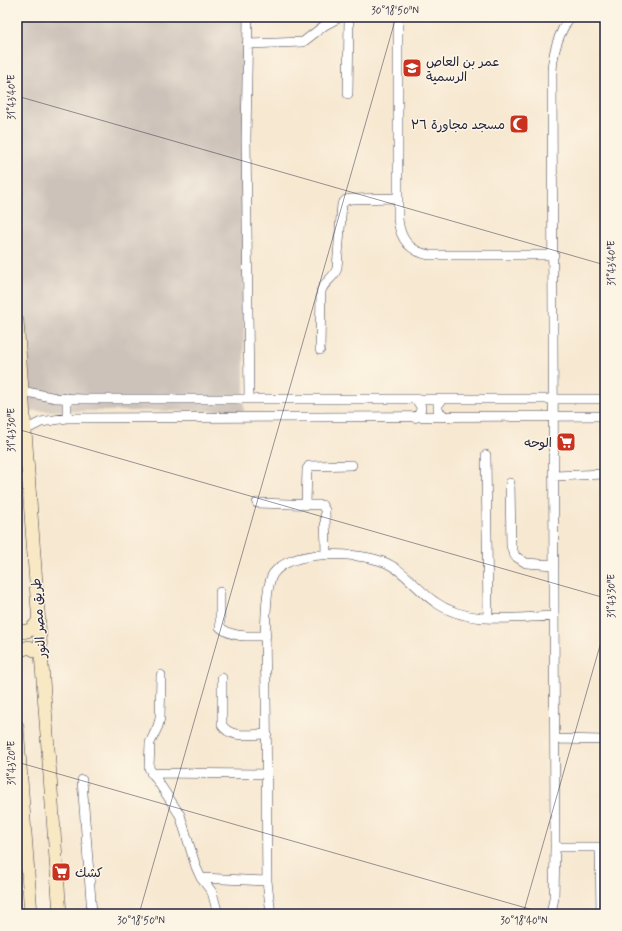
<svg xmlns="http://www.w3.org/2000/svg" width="622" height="931" font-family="Mynerve,'Playpen Sans Arabic',sans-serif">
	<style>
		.industrial { fill: #cdc2b9 }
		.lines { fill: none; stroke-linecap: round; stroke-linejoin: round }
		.street-casing { stroke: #424052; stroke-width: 10 }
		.secondary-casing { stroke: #424052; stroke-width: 14 }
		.street { stroke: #fff; stroke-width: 9 }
		.secondary { stroke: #f8e8c3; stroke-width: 13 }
		.ticks { fill: none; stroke: #22223b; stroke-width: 1; stroke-opacity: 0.45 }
		.labels { text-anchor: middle; stroke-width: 3; stroke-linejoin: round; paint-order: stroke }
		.poi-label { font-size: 13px; fill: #22223b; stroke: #fcf5e5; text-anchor: start }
		.street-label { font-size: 13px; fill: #22223b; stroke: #fcf5e5 }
		.neatline { fill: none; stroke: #22223b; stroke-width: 1.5 }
		.ticks-label { font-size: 10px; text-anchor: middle; fill: #22223b }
	</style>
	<rect width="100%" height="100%" fill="#fcf5e5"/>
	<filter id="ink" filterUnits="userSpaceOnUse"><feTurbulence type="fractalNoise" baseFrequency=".025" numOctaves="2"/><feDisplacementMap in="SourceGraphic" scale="8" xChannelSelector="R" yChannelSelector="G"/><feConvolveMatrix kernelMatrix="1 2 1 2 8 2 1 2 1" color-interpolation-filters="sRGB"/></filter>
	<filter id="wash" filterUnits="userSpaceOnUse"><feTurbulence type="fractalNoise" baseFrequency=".012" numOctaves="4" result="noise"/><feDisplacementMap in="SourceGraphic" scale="16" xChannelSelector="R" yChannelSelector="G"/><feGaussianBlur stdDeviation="0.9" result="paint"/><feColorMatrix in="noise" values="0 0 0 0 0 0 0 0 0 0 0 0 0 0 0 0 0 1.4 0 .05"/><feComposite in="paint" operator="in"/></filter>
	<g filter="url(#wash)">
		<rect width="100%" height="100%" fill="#f7e8d1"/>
		<path class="industrial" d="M17 17H244V411H31L17 413Z"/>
	</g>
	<g filter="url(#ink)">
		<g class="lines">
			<defs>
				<path id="street" d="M248 17 246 139 249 398
					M398 17V219C400 239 409 251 429 255H554
					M247 44 303 42 325 25 340 17
					M348 94 349 17
					M320 350 321 291C324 281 335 278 337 268L342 204 346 200 351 199 398 198
					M22 391 56 398 84 399H605
					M442 400 438 405V411L446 417
					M67 418V398
					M415 418 420 413 421 407 416 399
					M25 430 41 422 67 418 605 416
					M486 455 488 617
					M554 476 605 474
					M510 483 511 546 515 556 526 563 554 565
					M257 503 322 505 325 510 326 555
					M306 504 307 469 309 466 352 465
					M220 592V627C232 638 251 636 266 636
					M161 675 160 718 158 726 150 743 149 768 180 815 196 867 201 878 212 892 218 914
					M222 678V725C230 739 252 734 267 734
					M555 739 605 740
					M151 773 266 774
					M82 780 92 914
					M555 847H605
					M600 847 601 914
					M201 878 267 881
					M271 914 267 881C266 819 267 758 266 696 266 672 262 591 273 574 291 549 354 552 381 561 403 568 416 589 435 602 468 626 516 617 554 616
					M551 914 554 898 555 847 552 71C553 51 558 34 570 17"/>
				<path id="secondary" d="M17 321 60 914
					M17 631C27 633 33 630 38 621
					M17 651 29 647 40 653
					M17 726 31 914"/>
			</defs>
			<use href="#street" class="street-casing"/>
			<use href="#secondary" class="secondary-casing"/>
			<use href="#street" class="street"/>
			<use href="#secondary" class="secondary"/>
		</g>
	</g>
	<path class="ticks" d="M17 96 605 265M17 429 605 598M17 762 547 914M139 914 396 17M523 914 605 628"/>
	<defs>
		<symbol id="school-square" viewBox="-11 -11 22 22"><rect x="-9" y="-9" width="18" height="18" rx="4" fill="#c8321e" stroke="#fcf5e5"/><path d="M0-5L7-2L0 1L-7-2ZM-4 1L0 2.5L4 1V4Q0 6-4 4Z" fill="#fff"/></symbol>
		<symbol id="mosque-square" viewBox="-11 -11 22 22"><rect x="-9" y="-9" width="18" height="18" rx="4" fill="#c8321e" stroke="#fcf5e5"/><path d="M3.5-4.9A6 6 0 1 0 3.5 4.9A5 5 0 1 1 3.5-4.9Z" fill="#fff"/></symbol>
		<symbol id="supermarket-square" viewBox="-11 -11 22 22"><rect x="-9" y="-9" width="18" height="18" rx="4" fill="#c8321e" stroke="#fcf5e5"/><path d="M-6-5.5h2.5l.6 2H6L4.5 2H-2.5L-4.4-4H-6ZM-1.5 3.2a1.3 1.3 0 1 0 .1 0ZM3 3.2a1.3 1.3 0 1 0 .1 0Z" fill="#fff"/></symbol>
	</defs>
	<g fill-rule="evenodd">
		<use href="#school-square" x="401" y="57" width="22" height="22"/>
		<use href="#mosque-square" x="508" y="113" width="22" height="22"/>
		<use href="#supermarket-square" x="555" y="431" width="22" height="22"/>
		<use href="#supermarket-square" x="50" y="861" width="22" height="22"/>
	</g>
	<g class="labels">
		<g class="poi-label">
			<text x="426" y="66">عمر بن العاص<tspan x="426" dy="15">الرسمية</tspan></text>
			<text x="505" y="129" text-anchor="end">مسجد مجاورة ٣٦</text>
			<text x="552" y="447" text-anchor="end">الوحه</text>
			<text x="75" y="877">كشك</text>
		</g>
		<g class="street-label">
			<text transform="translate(38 618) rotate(-94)" y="5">طريق مصر النور</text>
		</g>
	</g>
	<rect width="622" height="931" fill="none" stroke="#fcf5e5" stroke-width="44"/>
	<rect x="22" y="22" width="578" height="887" class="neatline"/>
	<g class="ticks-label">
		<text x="395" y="14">30°18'50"N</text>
		<text transform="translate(11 97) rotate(-90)" y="4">31°43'40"E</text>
		<text transform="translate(611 263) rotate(-90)" y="4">31°43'40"E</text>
		<text transform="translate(11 430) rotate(-90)" y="4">31°43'30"E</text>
		<text transform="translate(611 596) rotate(-90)" y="4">31°43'30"E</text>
		<text transform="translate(11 763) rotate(-90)" y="4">31°43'20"E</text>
		<text x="141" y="924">30°18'50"N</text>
		<text x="524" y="924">30°18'40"N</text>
	</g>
</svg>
